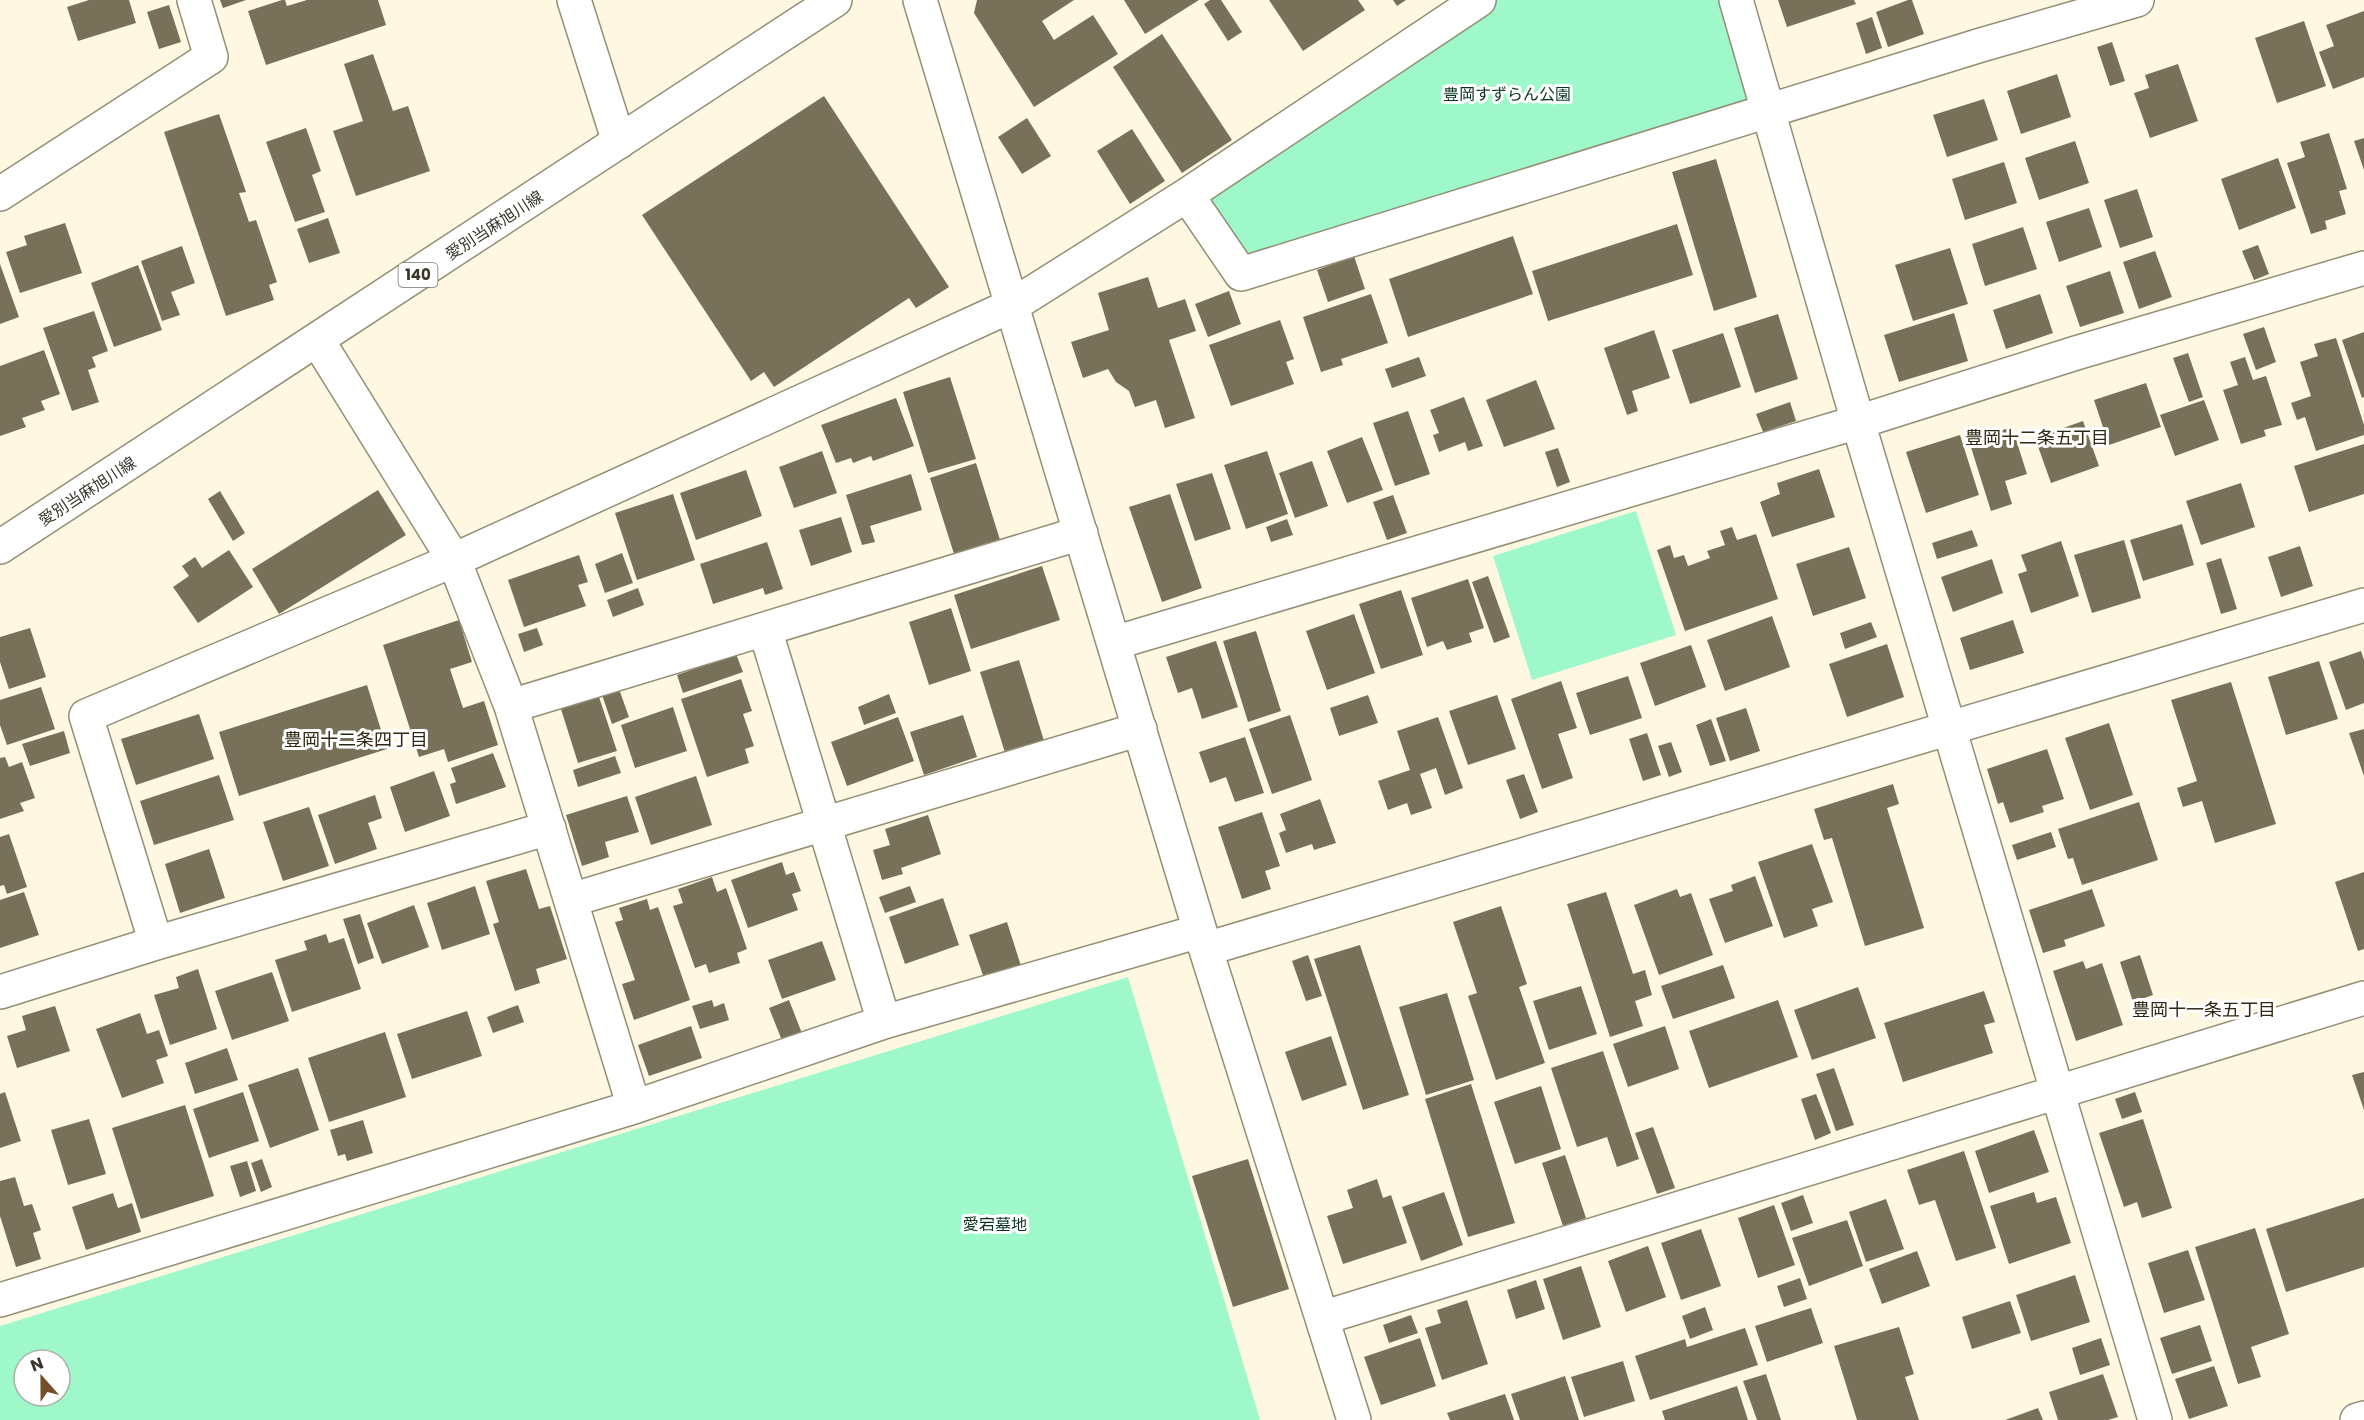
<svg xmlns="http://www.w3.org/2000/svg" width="2364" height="1420" font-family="Poppins,'Noto Sans JP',sans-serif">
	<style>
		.green { fill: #9ff8c9; fill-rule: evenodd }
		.building { fill: #78715a }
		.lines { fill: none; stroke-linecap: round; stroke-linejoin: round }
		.minor-casing { stroke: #958e75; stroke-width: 36 }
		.major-casing { stroke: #958e75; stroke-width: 36 }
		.minor { stroke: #fff; stroke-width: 33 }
		.major { stroke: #fff; stroke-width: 33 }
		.labels { text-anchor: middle; stroke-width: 6; stroke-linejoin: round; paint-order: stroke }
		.shield { fill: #fff; stroke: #74726b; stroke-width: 1.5 }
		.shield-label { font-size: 15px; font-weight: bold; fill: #38362b }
		.park-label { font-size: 16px; fill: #093421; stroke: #fff }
		.street-label { font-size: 16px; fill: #38362b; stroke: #fff }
		.neighbourhood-label { font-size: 18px; fill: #2f2914; stroke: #fff }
	</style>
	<rect width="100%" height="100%" fill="#fef8e3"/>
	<path class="green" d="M1479 0H1736L1768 111 1241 274 1187 195Z
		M1636 511 1676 635 1532 680 1493 556Z
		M1128 977 1260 1420H0V1326ZM24 1360H60V1396H24Z"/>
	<path class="building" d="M89 0H129L136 23 78 41 67 7Z
		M220 0H246L223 8Z
		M282 0H285L287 6 307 0H378L386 25 266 65 248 11Z
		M977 0H1074L1042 21 1054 40 1093 15 1118 54 1034 107 974 13Z
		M1124 0H1199L1145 34Z
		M1210 0H1221L1242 32 1228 41 1204 4Z
		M1269 0H1358L1365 10 1303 51Z
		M1393 0H1406L1397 6Z
		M1778 0H1854L1856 4 1787 27Z
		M1908 0H1912L1924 34 1888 47 1876 12Z
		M169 5 181 42 159 49 147 12Z
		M2364 11V77L2333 89 2319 52 2334 46 2326 25Z
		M1872 17 1882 48 1866 54 1856 23Z
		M2304 21 2326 86 2277 103 2255 38Z
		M1162 34 1232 140 1182 173 1113 67Z
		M2112 42 2125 81 2110 86 2097 47Z
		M373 54 393 111 408 106 430 171 356 196 333 131 363 121 344 64Z
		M2178 64 2198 121 2150 138 2134 93 2149 88 2145 75Z
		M2057 74 2071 117 2021 134 2007 91Z
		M824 96 949 287 916 308 909 298 774 387 764 372 751 381 642 215Z
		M1984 99 1998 140 1947 157 1933 115Z
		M219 114 246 192 239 193 249 222 256 220 277 282 269 285 274 300 226 316 164 132Z
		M1027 118 1051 156 1022 174 998 137Z
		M306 128 321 171 312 175 325 212 295 222 266 142Z
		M1132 129 1165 181 1130 204 1097 151Z
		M2329 133 2347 189 2339 191 2346 214 2325 221 2327 229 2311 234 2287 163 2305 157 2300 142Z
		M2364 138V170L2354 141Z
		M2075 141 2089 183 2039 200 2025 158Z
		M2278 158 2296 208 2239 230 2221 179Z
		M1716 159 1757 297 1714 311 1672 172Z
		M2004 162 2017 203 1965 220 1952 179Z
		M2137 189 2153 237 2120 248 2104 200Z
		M2089 208 2102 247 2059 262 2046 222Z
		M328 218 340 253 309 263 297 229Z
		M65 223 82 273 20 293 6 252 27 245 24 236Z
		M1677 224 1693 275 1548 321 1532 271Z
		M2023 227 2037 269 1985 286 1972 244Z
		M1513 236 1533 294 1408 337 1389 279Z
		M2258 245 2269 274 2254 280 2242 251Z
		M182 246 195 283 171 292 180 315 162 321 141 261Z
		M1950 248 1968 304 1913 321 1895 265Z
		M2155 251 2172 297 2139 309 2123 262Z
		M1354 256 1365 289 1328 302 1317 270Z
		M0 264 19 317 0 324Z
		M138 265 162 330 114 347 91 283Z
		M2110 271 2124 313 2080 327 2066 286Z
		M1148 277 1158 308 1185 299 1196 331 1169 340 1195 418 1165 428 1156 400 1135 407 1129 391 1116 382 1108 369 1083 378 1071 342 1109 330 1098 293Z
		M1229 291 1241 324 1208 337 1195 304Z
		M1371 294 1388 343 1341 359 1343 365 1321 372 1303 317Z
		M2040 294 2053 333 2006 349 1993 310Z
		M94 311 108 351 92 357 96 367 88 370 99 402 72 411 43 328Z
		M1954 313 1968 361 1899 382 1884 335Z
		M1778 314 1798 379 1755 393 1734 328Z
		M1280 320 1294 359 1286 362 1294 384 1231 406 1209 345Z
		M2264 327 2276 362 2256 370 2243 334Z
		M1654 330 1670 378 1632 391 1638 411 1627 415 1604 348Z
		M2364 332V397L2362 398 2342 340Z
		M1723 333 1741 387 1690 404 1672 350Z
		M2336 338 2364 425V435L2316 451 2305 417 2297 420 2291 403 2311 396 2300 362 2318 356 2314 344Z
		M44 350 60 394 41 401 45 410 22 418 26 427 0 436V366Z
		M2188 353 2203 397 2189 402 2173 358Z
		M1419 357 1426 376 1392 388 1385 369Z
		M2245 357 2253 380 2266 376 2282 425 2264 430 2266 436 2241 444 2223 390 2238 385 2230 362Z
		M950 377 976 459 928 473 903 392Z
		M1536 380 1555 429 1504 447 1486 400Z
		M2146 383 2161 427 2109 445 2094 400Z
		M1464 397 1483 446 1468 451 1465 442 1439 452 1433 435 1439 433 1430 410Z
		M896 398 914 446 873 461 871 456 853 463 851 458 836 463 821 425Z
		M2204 400 2219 440 2175 456 2160 415Z
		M1790 402 1796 421 1763 432 1756 414Z
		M1408 411 1430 474 1395 486 1373 423Z
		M2083 421 2099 466 2051 483 2035 438Z
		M2012 427 2027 474 2005 481 2012 504 1991 511 1969 441Z
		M1960 435 1979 495 1926 513 1906 452Z
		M1362 437 1383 490 1347 503 1327 451Z
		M2364 444V494L2309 512 2294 466Z
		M1558 448 1570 482 1557 487 1545 452Z
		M822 451 837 493 794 508 779 467Z
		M1267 451 1288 514 1246 529 1224 465Z
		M1312 461 1328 506 1295 518 1279 473Z
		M976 463 1001 543 955 557 930 478Z
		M1819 469 1835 517 1772 537 1760 502 1780 494 1777 483Z
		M746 470 762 516 696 540 680 493Z
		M1212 473 1231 529 1195 541 1176 484Z
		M911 474 922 510 870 526 875 542 862 545 846 495Z
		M2241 483 2255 527 2201 545 2186 501Z
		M378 490 406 535 279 614 252 569Z
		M220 491 245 533 233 541 208 499Z
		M673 494 695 560 637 580 615 513Z
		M1170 494 1202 588 1162 602 1129 507Z
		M1393 495 1407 533 1387 540 1373 502Z
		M841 517 852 552 811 566 799 530Z
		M1287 519 1293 535 1271 542 1266 527Z
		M2182 524 2194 565 2143 581 2130 540Z
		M1732 527 1737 540 1756 534 1778 599 1685 631 1657 550 1670 545 1674 558 1684 555 1688 566 1710 558 1707 551 1725 545 1720 531Z
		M1972 530 1978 546 1937 559 1932 543Z
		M2124 540 2141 598 2092 613 2074 555Z
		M2061 541 2079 596 2031 613 2018 574 2027 571 2021 555Z
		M767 542 783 589 765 595 763 588 713 604 700 564Z
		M2300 546 2313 586 2281 597 2268 557Z
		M1849 547 1866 598 1813 616 1796 564Z
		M229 550 253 587 198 623 173 587 189 576 182 566 195 557 202 568Z
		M622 553 633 583 605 593 595 564Z
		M579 555 588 582 578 585 586 606 524 627 508 580Z
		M2221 558 2237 609 2221 614 2206 563Z
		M1992 559 2003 593 1953 612 1941 577Z
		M1042 566 1060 620 971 649 954 595Z
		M1488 576 1510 637 1494 643 1472 582Z
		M1468 579 1484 628 1469 633 1472 642 1447 650 1443 641 1427 647 1411 598Z
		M638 588 644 605 613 617 607 600Z
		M1401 590 1423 655 1381 669 1359 604Z
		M951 608 971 671 929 685 909 622Z
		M1354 614 1375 673 1327 690 1306 631Z
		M1772 616 1790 667 1725 691 1707 640Z
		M459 620 472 662 450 669 463 708 484 701 498 745 448 762 444 749 419 757 383 645Z
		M2013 620 2024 653 1970 670 1960 638Z
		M1871 622 1877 637 1845 649 1840 633Z
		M30 628 46 677 9 689 0 662V637Z
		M537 628 543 645 524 652 518 634Z
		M1256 631 1281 711 1248 722 1223 641Z
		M1216 641 1238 707 1202 719 1192 688 1178 693 1166 657Z
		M1887 644 1904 697 1847 717 1829 664Z
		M1691 645 1706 687 1655 706 1640 663Z
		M2361 651 2364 660V703L2346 710 2329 662Z
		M736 654 743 672 683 693 677 675Z
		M1019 660 1045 744 1006 756 980 672Z
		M2319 661 2338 719 2286 735 2268 677Z
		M1628 676 1642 718 1590 735 1576 693Z
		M741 679 752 711 743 714 754 746 745 749 749 763 707 777 681 699Z
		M1561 681 1577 728 1558 734 1573 778 1542 789 1511 699Z
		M2231 682 2276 824 2215 843 2202 801 2183 807 2177 788 2197 781 2171 700Z
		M367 685 387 749 239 796 219 732Z
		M41 687 55 729 7 745 0 725V700Z
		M619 689 629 717 612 724 602 695Z
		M889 694 896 713 864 725 858 707Z
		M1368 695 1378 723 1339 736 1330 708Z
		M1497 695 1516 749 1468 765 1449 711Z
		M599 697 617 751 578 763 561 709Z
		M673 707 687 751 635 768 621 725Z
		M1746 708 1760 751 1730 761 1716 718Z
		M199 714 214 759 136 785 121 739Z
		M963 715 977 757 924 775 910 732Z
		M1290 715 1312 780 1272 794 1249 729Z
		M898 717 914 761 847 786 831 742Z
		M1438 717 1463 788 1445 795 1436 768 1420 774 1432 808 1411 815 1407 803 1388 810 1378 781 1410 770 1397 731Z
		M1711 719 1726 761 1710 766 1696 725Z
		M2109 723 2133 795 2090 810 2065 738Z
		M2364 729V776L2349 733Z
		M64 731 70 753 30 766 22 744Z
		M1647 733 1661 775 1643 781 1629 739Z
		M1245 737 1264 793 1235 802 1226 777 1210 783 1199 752Z
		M1671 742 1682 772 1669 777 1658 746Z
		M2047 749 2064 799 2042 806 2044 812 2010 823 2003 802 1998 804 1987 769Z
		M493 753 506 787 456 804 450 784 456 782 451 768Z
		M615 756 621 773 578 787 573 770Z
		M5 757 9 767 22 762 35 798 20 803 24 811 0 819V758Z
		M434 771 450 816 405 832 390 787Z
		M1524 774 1538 812 1520 819 1506 780Z
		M219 775 234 820 154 845 140 801Z
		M696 776 712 825 651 845 635 797Z
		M1893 784 1899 804 1887 808 1924 928 1865 946 1832 838 1824 840 1814 809Z
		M375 795 382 818 368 823 377 849 335 864 318 815Z
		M627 796 639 832 605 842 609 857 582 866 566 815Z
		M1320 799 1336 843 1314 850 1312 844 1286 853 1279 833 1286 830 1280 814Z
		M2139 802 2158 860 2082 885 2073 858 2068 859 2058 829Z
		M309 807 329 866 283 881 263 822Z
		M1262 812 1280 866 1265 871 1271 889 1242 899 1218 827Z
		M928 815 941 854 901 868 903 874 882 880 873 850 890 845 885 829Z
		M2051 832 2056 847 2017 860 2012 845Z
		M9 834 27 887 7 894 4 885 0 886V837Z
		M1812 844 1833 902 1812 909 1818 926 1784 938 1758 862Z
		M209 849 225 898 180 913 165 864Z
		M782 862 786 875 794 872 801 891 792 894 798 910 748 928 731 880Z
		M526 869 539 909 550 906 567 959 536 969 540 983 515 991 493 924 499 922 486 881Z
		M2364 872V949L2358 951 2335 882Z
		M1755 876 1773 926 1725 943 1709 899 1733 891 1731 885Z
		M712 877 717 892 726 888 747 949 737 953 740 963 709 973 706 964 695 968 673 906 683 903 678 889Z
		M475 886 490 934 442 950 427 903Z
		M910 886 916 902 885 913 879 897Z
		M1677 889 1680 897 1691 893 1713 955 1659 975 1634 905Z
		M2092 889 2105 926 2064 940 2066 946 2043 953 2029 910Z
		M24 892 39 935 0 948V900Z
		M1606 892 1633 974 1645 970 1652 995 1635 1001 1643 1026 1610 1037 1567 904Z
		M943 898 959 945 905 964 889 917Z
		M647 899 650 910 658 907 690 1000 634 1020 622 984 635 980 615 922 623 920 619 908Z
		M414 905 429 947 382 964 367 923Z
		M1501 906 1527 984 1519 987 1545 1063 1496 1080 1468 996 1477 993 1453 922Z
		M360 914 374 958 358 964 343 919Z
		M1007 922 1022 969 985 981 969 935Z
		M326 934 329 943 344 938 361 989 292 1012 275 960 307 950 304 941Z
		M822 941 836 980 782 999 768 960Z
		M1360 945 1409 1095 1363 1110 1314 959Z
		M1308 955 1322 996 1306 1001 1292 961Z
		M2140 955 2153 995 2133 1002 2120 962Z
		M2083 961 2086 969 2102 963 2123 1025 2076 1041 2053 971Z
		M1723 965 1735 998 1673 1019 1661 986Z
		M198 969 217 1029 170 1045 154 995 179 988 176 977Z
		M272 972 289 1021 232 1040 215 991Z
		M1581 986 1597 1034 1549 1050 1533 1001Z
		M1858 987 1876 1038 1812 1060 1794 1010Z
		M1984 991 1995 1022 1984 1025 1993 1053 1903 1082 1884 1023Z
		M1447 993 1474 1080 1426 1095 1399 1007Z
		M712 1000 714 1007 724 1003 729 1020 700 1029 692 1006Z
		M789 1000 803 1036 783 1043 769 1008Z
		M1778 1000 1798 1057 1709 1088 1689 1031Z
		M518 1005 524 1022 493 1033 487 1017Z
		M55 1006 70 1051 17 1068 7 1036 26 1030 22 1016Z
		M467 1011 482 1056 412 1079 397 1034Z
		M140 1013 147 1034 159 1030 168 1056 156 1060 164 1083 122 1098 96 1029Z
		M691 1026 702 1058 649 1076 638 1045Z
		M1665 1026 1679 1069 1628 1087 1613 1044Z
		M385 1032 406 1097 329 1122 308 1058Z
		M1331 1036 1347 1085 1302 1101 1285 1052Z
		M227 1048 238 1080 195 1094 185 1063Z
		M1603 1051 1639 1159 1617 1167 1607 1137 1577 1147 1551 1068Z
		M298 1068 319 1130 270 1148 248 1085Z
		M1834 1068 1854 1125 1836 1131 1816 1074Z
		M2364 1072V1110L2352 1075Z
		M1471 1084 1515 1223 1468 1237 1425 1099Z
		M1541 1086 1561 1149 1515 1164 1494 1102Z
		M5 1092 21 1141 0 1148V1094Z
		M243 1092 259 1141 209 1158 193 1109Z
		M2135 1092 2142 1112 2122 1119 2115 1099Z
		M1816 1094 1831 1133 1815 1140 1801 1099Z
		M185 1105 214 1196 141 1219 112 1128Z
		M89 1119 106 1174 68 1185 51 1130Z
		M2143 1119 2172 1208 2142 1218 2137 1202 2124 1207 2099 1133Z
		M363 1120 373 1153 347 1161 345 1154 338 1156 330 1130Z
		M1653 1127 1675 1188 1657 1194 1635 1133Z
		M2034 1130 2049 1172 1989 1193 1975 1151Z
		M1964 1151 1996 1248 1956 1261 1935 1200 1919 1205 1907 1170Z
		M1565 1155 1586 1218 1563 1226 1542 1163Z
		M262 1159 272 1187 261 1192 251 1163Z
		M1248 1159 1289 1289 1233 1307 1192 1176Z
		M247 1161 256 1191 240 1197 230 1166Z
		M15 1177 24 1206 32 1204 41 1230 33 1233 41 1259 16 1267 0 1216V1181Z
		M1377 1179 1383 1198 1391 1195 1407 1243 1343 1264 1327 1216 1353 1208 1347 1190Z
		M1444 1192 1463 1245 1421 1261 1402 1207Z
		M2034 1192 2037 1203 2056 1197 2071 1243 2009 1264 1990 1206Z
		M113 1193 118 1208 132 1203 141 1232 86 1250 72 1207Z
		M1803 1195 1813 1223 1791 1231 1781 1203Z
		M2364 1198V1267L2286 1292 2266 1229Z
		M1886 1199 1904 1249 1866 1262 1849 1212Z
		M1774 1205 1795 1265 1758 1278 1738 1218Z
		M1847 1220 1863 1266 1809 1286 1792 1238Z
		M2255 1228 2289 1334 2251 1347 2261 1377 2238 1384 2195 1247Z
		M1701 1229 1721 1286 1681 1300 1661 1243Z
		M1648 1246 1666 1297 1626 1312 1608 1261Z
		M2188 1250 2205 1300 2164 1313 2148 1263Z
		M1917 1251 1930 1286 1882 1304 1869 1269Z
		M1581 1266 1601 1327 1563 1340 1543 1279Z
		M2075 1275 2090 1322 2031 1341 2016 1295Z
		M1800 1278 1807 1299 1784 1307 1777 1286Z
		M1536 1280 1545 1309 1516 1319 1507 1290Z
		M1467 1300 1488 1364 1442 1380 1425 1328 1441 1323 1437 1310Z
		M2010 1301 2021 1333 1972 1349 1962 1317Z
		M1705 1307 1713 1330 1690 1339 1682 1316Z
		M1811 1308 1823 1343 1767 1362 1755 1326Z
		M1411 1315 1418 1333 1389 1343 1383 1325Z
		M2200 1325 2212 1361 2172 1374 2160 1338Z
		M1899 1327 1914 1374 1905 1377 1919 1420H1857L1834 1346Z
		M1745 1328 1758 1365 1650 1400 1635 1356 1685 1339 1687 1347Z
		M1420 1338 1436 1386 1381 1405 1364 1357Z
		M2101 1338 2110 1365 2080 1375 2072 1348Z
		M1623 1361 1635 1401 1584 1417 1571 1377Z
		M2214 1366 2228 1406 2189 1419 2175 1379Z
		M1766 1374 1781 1420H1757L1743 1381Z
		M2103 1374 2118 1417 2108 1420H2058L2049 1392Z
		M1565 1376 1579 1420H1520L1511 1394Z
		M1737 1386 1748 1420H1665L1662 1411Z
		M1505 1394 1514 1420H1450L1447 1413Z
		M2038 1408 2043 1420H2005Z"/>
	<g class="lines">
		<defs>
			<path id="minor" d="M574 0 619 142
				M920 0 1200 931 1354 1420
				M1736 0 1858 422 2155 1420
				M0 194 211 57 194 0
				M1187 195 1241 274 1981 45 2137 0
				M318 341 454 560 511 706 634 1107
				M765 629 884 1022
				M1114 643 1858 422 2076 353 2364 268
				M511 706 1081 533
				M571 900 1140 729
				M156 943 86 716 454 560 1013 305 1187 195 1479 0
				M1206 949 2364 605
				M0 992 156 943 549 828
				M0 1300 634 1107 884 1022 1200 931
				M1322 1318 2364 998
				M2357 1420 2364 1418"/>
			<path id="major" d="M0 547 835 0"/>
		</defs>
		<use href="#minor" class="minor-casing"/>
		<use href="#major" class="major-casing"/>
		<use href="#minor" class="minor"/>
		<use href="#major" class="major"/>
	</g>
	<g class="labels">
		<rect class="shield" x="398.5" y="263" width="39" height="24" rx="4.5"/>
		<g class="shield-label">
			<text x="418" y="280">140</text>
		</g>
		<g class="park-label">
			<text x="1507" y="100">豊岡すずらん公園</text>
			<text x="995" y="1230">愛宕墓地</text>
		</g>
		<g class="street-label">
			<text transform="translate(494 225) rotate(-33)" y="6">愛別当麻旭川線</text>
			<text transform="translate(87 491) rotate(-33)" y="6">愛別当麻旭川線</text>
		</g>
		<g class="neighbourhood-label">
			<text x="2037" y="444">豊岡十二条五丁目</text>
			<text x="356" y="746">豊岡十二条四丁目</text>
			<text x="2204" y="1016">豊岡十一条五丁目</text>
		</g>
	</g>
	<g transform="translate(42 1378) rotate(339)"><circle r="28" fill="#ffffff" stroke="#afafaa" stroke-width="1.5"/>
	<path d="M0-4.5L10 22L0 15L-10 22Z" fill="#735028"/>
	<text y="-9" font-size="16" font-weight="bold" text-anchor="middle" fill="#38362b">N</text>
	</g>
</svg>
